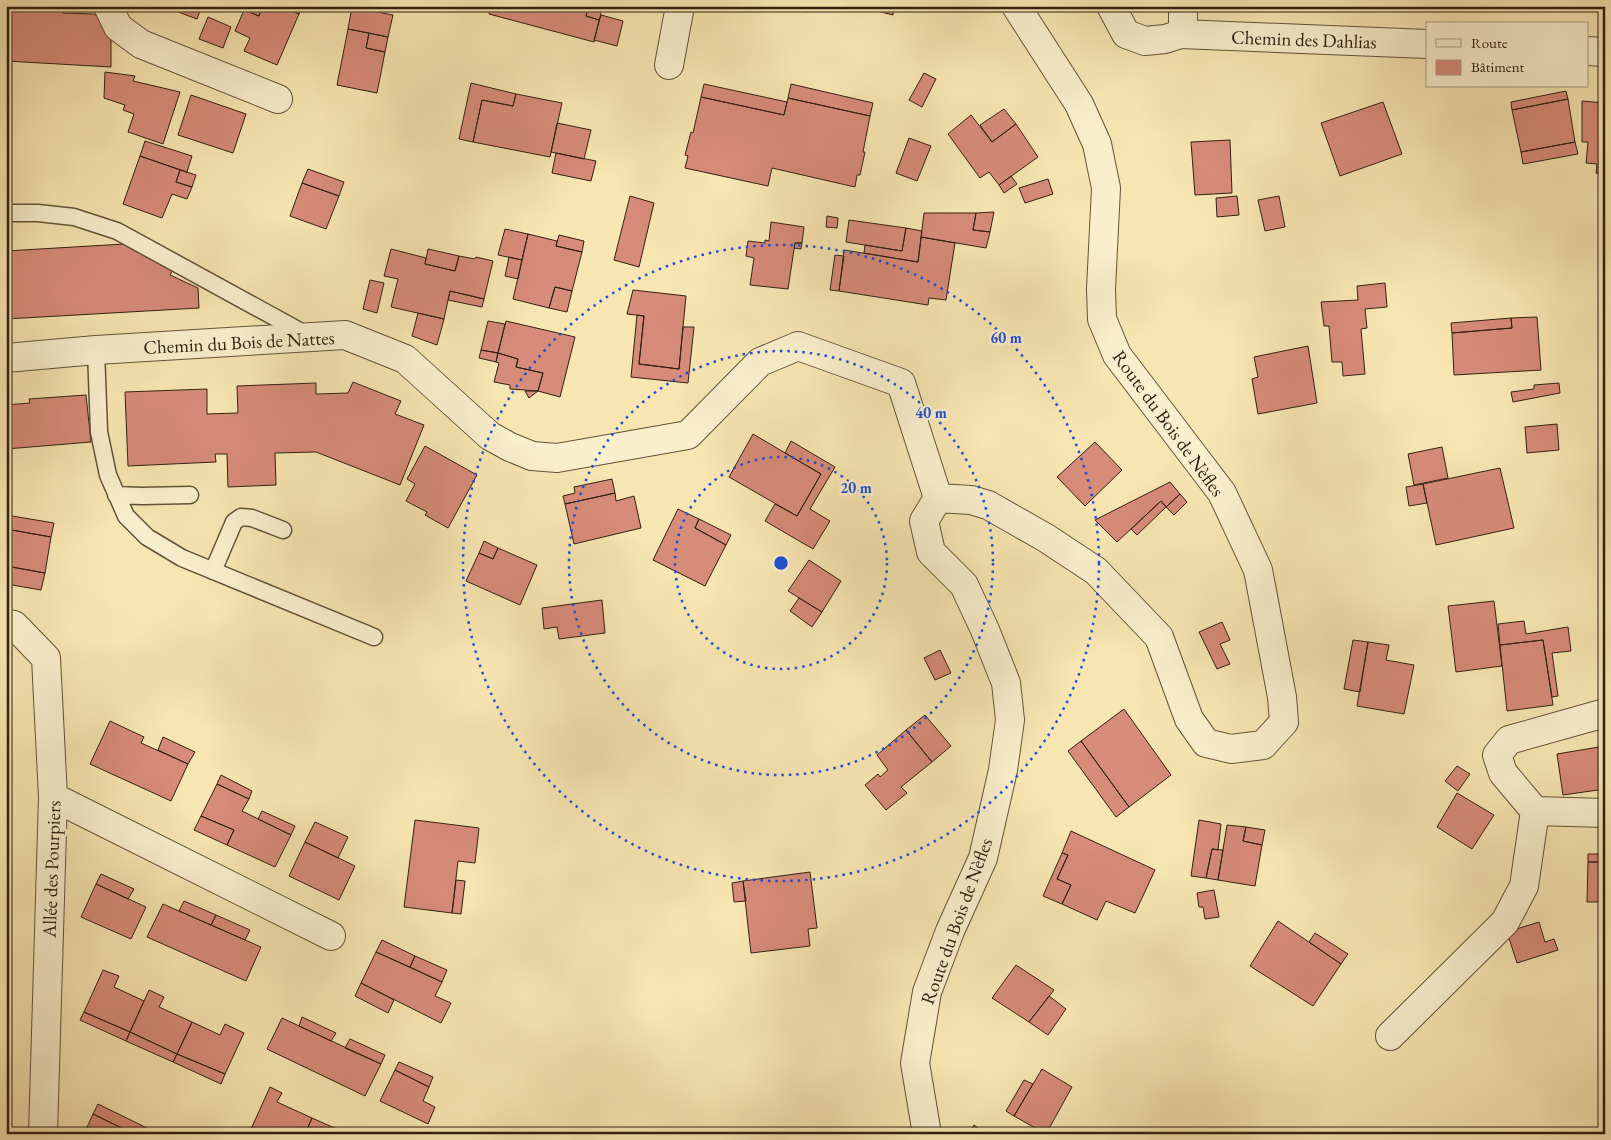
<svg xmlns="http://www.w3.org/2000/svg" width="1611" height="1140" font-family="'EB Garamond',serif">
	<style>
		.building { fill: #d78b79; stroke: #302012 }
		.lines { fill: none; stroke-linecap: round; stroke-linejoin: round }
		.lane-casing { stroke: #62523a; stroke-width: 19 }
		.street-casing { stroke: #62523a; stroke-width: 30 }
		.lane { stroke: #faefcd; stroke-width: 16 }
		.street { stroke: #faefcd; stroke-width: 28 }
		.ring { fill: none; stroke: #1d4ed8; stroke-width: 2.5; stroke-dasharray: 2.5 5 }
		.labels { text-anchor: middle; stroke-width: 5; stroke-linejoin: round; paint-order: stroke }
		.street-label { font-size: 19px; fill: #302012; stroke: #faefcd }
		.centre { fill: #1d4ed8; stroke: #faefcd; stroke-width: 2.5 }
		.ring-label { font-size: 15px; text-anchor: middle; font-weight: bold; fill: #1d4ed8; stroke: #faefcd; stroke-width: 5; stroke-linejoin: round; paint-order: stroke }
	</style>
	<rect width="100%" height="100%" fill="#f7e6b2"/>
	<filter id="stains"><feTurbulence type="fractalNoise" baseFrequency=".004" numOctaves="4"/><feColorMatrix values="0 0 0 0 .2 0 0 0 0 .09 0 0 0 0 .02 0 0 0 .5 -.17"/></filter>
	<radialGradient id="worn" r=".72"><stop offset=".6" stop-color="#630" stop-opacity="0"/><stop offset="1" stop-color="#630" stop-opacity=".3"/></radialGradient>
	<path class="building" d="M28 6H63V13L94 14 111 25V67L6 61V9L28 10Z
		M162 6H202L197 19Z
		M246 6H263L259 16 244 10Z
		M263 6H280L299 14 277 65 244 51 250 38 235 31 244 10 259 16Z
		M280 6H302L299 14Z
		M491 6H589L586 16 599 20 594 42 489 14Z
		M589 6H596L601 14 599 20 586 16Z
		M788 6H809L807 12 794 10V7Z
		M857 6H894L893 15Z
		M352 7 393 15 388 37 348 29Z
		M601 15 623 21 617 46 594 40Z
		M208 17 231 27 223 48 199 39Z
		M348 29 369 33 366 48 385 52 377 93 337 85Z
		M369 33 388 37 385 52 366 48Z
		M105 72 135 76 133 81 180 92 163 144 128 132 134 114 123 110 125 105 104 98Z
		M924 73 936 79 922 107 909 100Z
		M471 83 516 94 513 106 482 100 473 142 459 139Z
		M704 84 787 102 784 115 701 97Z
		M791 84 873 103 870 116 788 98Z
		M1566 91 1568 99 1512 110 1511 102Z
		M516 94 562 103 550 157 473 142 482 100 513 106Z
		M191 95 246 114 233 153 178 135Z
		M701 97 784 115 788 98 870 116 863 152H865L860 175H857L855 187 772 168 768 186 685 168 688 156 685 155 691 132 693 133Z
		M1568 99 1575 142 1521 152 1512 110Z
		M1582 101 1605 103V175L1596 173 1597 164 1586 163 1588 142H1582Z
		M1383 102 1402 154 1340 176 1321 123Z
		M1004 109 1016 124 992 142 980 125Z
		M971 115 992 142 1016 124 1038 157 999 185 989 172 980 178 948 134Z
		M557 123 591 130 584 159 551 152Z
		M909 138 931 146 917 181 896 173Z
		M1230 140 1232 193 1195 195 1191 142Z
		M145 141 192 156 187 172 140 156Z
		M1575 142 1578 154 1523 164 1521 152Z
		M556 153 596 161 591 181 552 173Z
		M140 156 180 170 176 182 192 187 187 199 172 194 162 218 123 204Z
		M308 169 344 182 339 196 302 183Z
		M180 170 196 175 192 187 176 182Z
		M1011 176 1017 184 1004 193 999 185Z
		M1048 179 1053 194 1025 203 1019 188Z
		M302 183 339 196 326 229 290 216Z
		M630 196 654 203 639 267 614 260Z
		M1237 196 1239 215 1217 217 1216 198Z
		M1279 196 1285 227 1265 231 1258 200Z
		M994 212 990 232 973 230 976 213Z
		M924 213H976L973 230 990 232 986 248 921 237Z
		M827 216 838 218 837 228 826 227Z
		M849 220 906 228 902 251 846 242Z
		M771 222 804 227 802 243H795L788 289 750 285 754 258 746 256 748 241 765 243V240L769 241Z
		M906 228 922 231 918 262 864 253 865 245 902 251Z
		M505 229 528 234 522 260 498 255Z
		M528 234 557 241 556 246 582 252 572 291 555 287 549 308 513 299Z
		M559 235 584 241 582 252 556 246Z
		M921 237 955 243 946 300 929 298 928 305 839 291 844 250 918 262Z
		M795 243H802L801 249 794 248Z
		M124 244 174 268 170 275 198 288 199 308 6 319V251Z
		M391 249 426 258 425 264 455 271 459 256 475 259 476 257 493 261 484 299 450 291 444 319 391 307 398 279 384 276Z
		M428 249 459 256 455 271 425 264Z
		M835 255 844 256 839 291 830 290Z
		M509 257 522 260 518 279 505 276Z
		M370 280 384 283 377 313 363 309Z
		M1385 283 1387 307 1365 309 1367 328 1361 329 1365 374 1343 376 1342 362H1332L1329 326H1324L1321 302 1358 300 1357 286Z
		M555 287 572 291 567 312 549 308Z
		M633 290 686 296 679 369 639 364 644 316 627 314Z
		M450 291 484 299 482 307 448 300Z
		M418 313 444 319 437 345 412 336Z
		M637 315 644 316 639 364 679 369 683 327H694L688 383 631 377Z
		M1537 317 1541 370 1454 375 1452 333 1512 328 1511 318Z
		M1511 318 1512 328 1452 333 1451 323Z
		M488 321 505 324 498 353 481 350Z
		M506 321 575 337 560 397 538 391 543 373 516 367 518 359 498 353Z
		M1308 346 1317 403 1258 414 1252 379 1258 377 1254 357Z
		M481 350 498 353 496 362 479 358Z
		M498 353 518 359 516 367 543 373 538 391 510 389V385L494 382 499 363 496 362Z
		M353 382 401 401 395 414 424 425 400 485 316 452 275 453 276 485 228 487 227 454H215L216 462 128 466 125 392 207 389V414L238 413 237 386 316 383V394L348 393Z
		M1559 383 1560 393 1513 402 1511 392 1534 389V385Z
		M525 391H538L529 398Z
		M86 395 91 442 6 449V405L30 403 29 399Z
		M1557 424 1559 450 1527 453 1525 427Z
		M753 434 821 474 797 516 729 477Z
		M791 441 835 467 810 509 830 521 813 549 765 521 775 504 797 516 821 474 785 453Z
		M1095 442 1122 470 1085 506 1057 477Z
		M425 446 477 475 448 528 425 515 427 512 406 501 415 484 407 479Z
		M1442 447 1448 478 1414 485 1408 454Z
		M1500 468 1514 528 1436 545 1423 484Z
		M612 479 615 493 565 504 563 496 575 493 574 487Z
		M1170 482 1180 494 1166 507 1161 501 1117 542 1095 520Z
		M1423 484 1427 503 1409 506 1406 487Z
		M615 493 616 501 634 496 641 528 574 544 565 504Z
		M1180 494 1187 502 1174 515 1166 507Z
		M1161 501 1166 507 1137 535 1131 529Z
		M678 509 699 519 695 528 726 545 705 586 653 560Z
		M6 515 54 523 51 537 6 529Z
		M699 519 731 535 726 545 695 528Z
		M6 529 51 537 45 573 6 566Z
		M484 541 498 548 493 559 479 553Z
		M498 548 537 565 520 605 466 581 479 553 493 559Z
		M809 560 841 581 822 612 788 591Z
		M6 566 45 573 41 590 6 584Z
		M799 598 822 612 812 627 790 611Z
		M602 600 605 633 559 639 557 627 544 629 542 608Z
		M1494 601 1502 666 1456 672 1448 606Z
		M1524 621 1526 634 1568 627 1571 651 1552 653 1558 696 1552 697 1543 640 1500 645 1498 624Z
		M1222 622 1230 640 1220 644 1230 664 1217 669 1199 632Z
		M1353 640 1368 642 1360 692 1344 689Z
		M1543 640 1553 705 1507 711 1500 645Z
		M1368 642 1389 645 1386 660 1414 665 1404 714 1357 706Z
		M940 650 951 673 935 680 924 658Z
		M1124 709 1171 775 1129 807 1081 741Z
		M925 715 951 746 932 762 906 730Z
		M110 721 144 737 141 743 188 764 171 801 90 764Z
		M906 730 932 762 901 787 907 793 886 810 865 785 878 774 880 777 888 770 877 755Z
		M163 737 195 752 188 764 158 750Z
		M1081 741 1129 807 1116 817 1068 751Z
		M1605 746V789L1563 795 1557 754Z
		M1457 766 1470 774 1458 791 1445 781Z
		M221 775 252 791 249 799 217 784Z
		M217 784 249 799 242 811 291 835 275 867 227 845 234 830 201 816Z
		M1457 793 1494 815 1472 849 1437 827Z
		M262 811 295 826 291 835 258 819Z
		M201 816 234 830 227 845 194 830Z
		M415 820 479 828 475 863 458 861 452 913 404 907Z
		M1199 820 1221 824 1218 850 1212 849 1206 878 1191 876Z
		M315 822 348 837 338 858 305 842Z
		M1227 825 1246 827 1243 841 1262 845 1255 886 1218 880Z
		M1246 827 1265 830 1262 845 1243 841Z
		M1071 831 1155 870 1135 913 1106 901 1097 920 1062 904 1071 885 1057 879 1068 855 1062 853Z
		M305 842 355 866 339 900 289 876Z
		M1212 849 1223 850 1218 880 1206 878Z
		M1062 853 1068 855 1057 879 1071 885 1062 904 1043 896Z
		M1588 854H1605V862H1588Z
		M1588 862H1605V902H1587Z
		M810 872 817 928 808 929 810 946 751 953 743 881Z
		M101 874 134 889 128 899 96 884Z
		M456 880 465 881 461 914 452 913Z
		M743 881 746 901 734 902 732 883Z
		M96 884 146 907 131 939 81 917Z
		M1214 890 1219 917 1205 919 1203 907H1199L1197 893Z
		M184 901 216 915 211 925 179 911Z
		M163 904 261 947 246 981 147 937Z
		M216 915 250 930 245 940 211 925Z
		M1278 921 1341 964 1313 1006 1250 966Z
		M1539 922 1545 942 1554 939 1558 950 1517 963 1507 932Z
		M1315 933 1348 954 1341 964 1309 942Z
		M382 940 415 956 410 967 376 952Z
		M376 952 442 982 435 996 451 1003 441 1023 361 983Z
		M415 956 447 970 442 982 410 967Z
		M1016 965 1054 990 1029 1022 992 998Z
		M103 970 119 976 114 987 144 1001 130 1032 84 1012Z
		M361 983 394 1000 388 1013 355 996Z
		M149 990 164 997 159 1007 192 1022 177 1054 130 1032Z
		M1049 996 1066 1009 1048 1035 1029 1022Z
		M84 1012 130 1032 126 1041 80 1020Z
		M302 1017 336 1033 331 1041 299 1026Z
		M282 1018 381 1064 365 1096 267 1049Z
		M192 1022 220 1035 225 1024 244 1033 225 1074 177 1054Z
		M130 1032 177 1054 173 1062 126 1041Z
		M350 1039 385 1055 381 1064 345 1048Z
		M177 1054 225 1074 221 1084 173 1062Z
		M399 1062 433 1077 429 1087 395 1070Z
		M1042 1069 1072 1087 1046 1134 1014 1116Z
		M395 1070 429 1087 423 1101 435 1107 428 1124 380 1101Z
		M1024 1080 1033 1084 1014 1116 1006 1111Z
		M270 1087 282 1093 277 1102 312 1118 305 1134H261L251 1129Z
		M98 1104 145 1127 141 1134H134L93 1114Z
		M93 1114 134 1134H84Z
		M312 1118 348 1134H305Z
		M974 1125 986 1134H969Z
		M145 1127 160 1134H141Z"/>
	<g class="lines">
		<defs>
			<path id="lane" d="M6 213H38L74 217 117 231 307 335
				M96 350 99 432 108 475 126 516 147 537 182 558 374 637
				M116 495 142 496 190 495
				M213 571 234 522 241 517 252 518 283 530"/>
			<path id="street" d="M108 6 118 27 141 44 278 99
				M1111 6 1126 34 1145 41 1165 39 1181 34 1183 23V6
				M1181 34 1427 44
				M1587 51 1605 52
				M669 65 680 6
				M6 358 96 350 345 335 405 359 490 436 510 447 532 456 557 458 688 435 760 362 798 346 901 383 938 498
				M6 623 14 625 46 658 53 797 43 1134
				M1605 713 1509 740 1497 755 1503 773 1535 811 1605 813
				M53 797 331 936
				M1390 1036 1505 922 1524 886 1535 811
				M927 1134 915 1063 927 992 950 931 983 858 1003 770 1010 720 1006 683 985 630 964 585 931 552 924 521 938 498 971 500 988 505 1046 538 1096 571 1159 637 1189 719 1206 743 1231 749 1263 745 1284 722 1282 697 1258 570 1222 493 1117 355 1102 319 1101 289 1106 188 1097 144 1079 104 1016 6"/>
		</defs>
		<use href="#lane" class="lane-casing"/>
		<use href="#street" class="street-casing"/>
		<use href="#lane" class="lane"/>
		<use href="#street" class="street"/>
	</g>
	<g class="ring">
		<circle cx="781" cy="563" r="106"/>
		<circle cx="781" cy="563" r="212"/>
		<circle cx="781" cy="563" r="318"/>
	</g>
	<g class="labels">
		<g class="street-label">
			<text transform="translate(1304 39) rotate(2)" y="7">Chemin des Dahlias</text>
			<text transform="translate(239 342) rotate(-3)" y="7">Chemin du Bois de Nattes</text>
			<text transform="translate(1169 423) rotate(54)" y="7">Route du Bois de Nèfles</text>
			<text transform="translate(51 869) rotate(-88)" y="7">Allée des Pourpiers</text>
			<text transform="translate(956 921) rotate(-70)" y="7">Route du Bois de Nèfles</text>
		</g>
	</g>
	<circle cx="781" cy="563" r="8" class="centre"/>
	<g class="ring-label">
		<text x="1006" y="343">60 m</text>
		<text x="931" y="418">40 m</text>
		<text x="856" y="493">20 m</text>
	</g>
	<rect width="1611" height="1140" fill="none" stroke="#f7e6b2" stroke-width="25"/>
	<rect x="8" y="8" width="1596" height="1125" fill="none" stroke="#302012" stroke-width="2.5"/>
	<rect x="12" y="12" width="1586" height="1115" fill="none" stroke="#302012"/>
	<rect x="1426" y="22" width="162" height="65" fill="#faefcd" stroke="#a99c82"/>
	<rect x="1436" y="39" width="25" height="8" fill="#faefcd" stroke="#a99c82"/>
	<text x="1471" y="48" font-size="15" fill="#302012">Route</text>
	<rect x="1436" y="60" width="25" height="15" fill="#d78b79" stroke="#a99c82"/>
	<text x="1471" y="72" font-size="15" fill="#302012">Bâtiment</text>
	<rect width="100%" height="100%" filter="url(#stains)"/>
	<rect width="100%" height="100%" fill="url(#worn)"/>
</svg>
